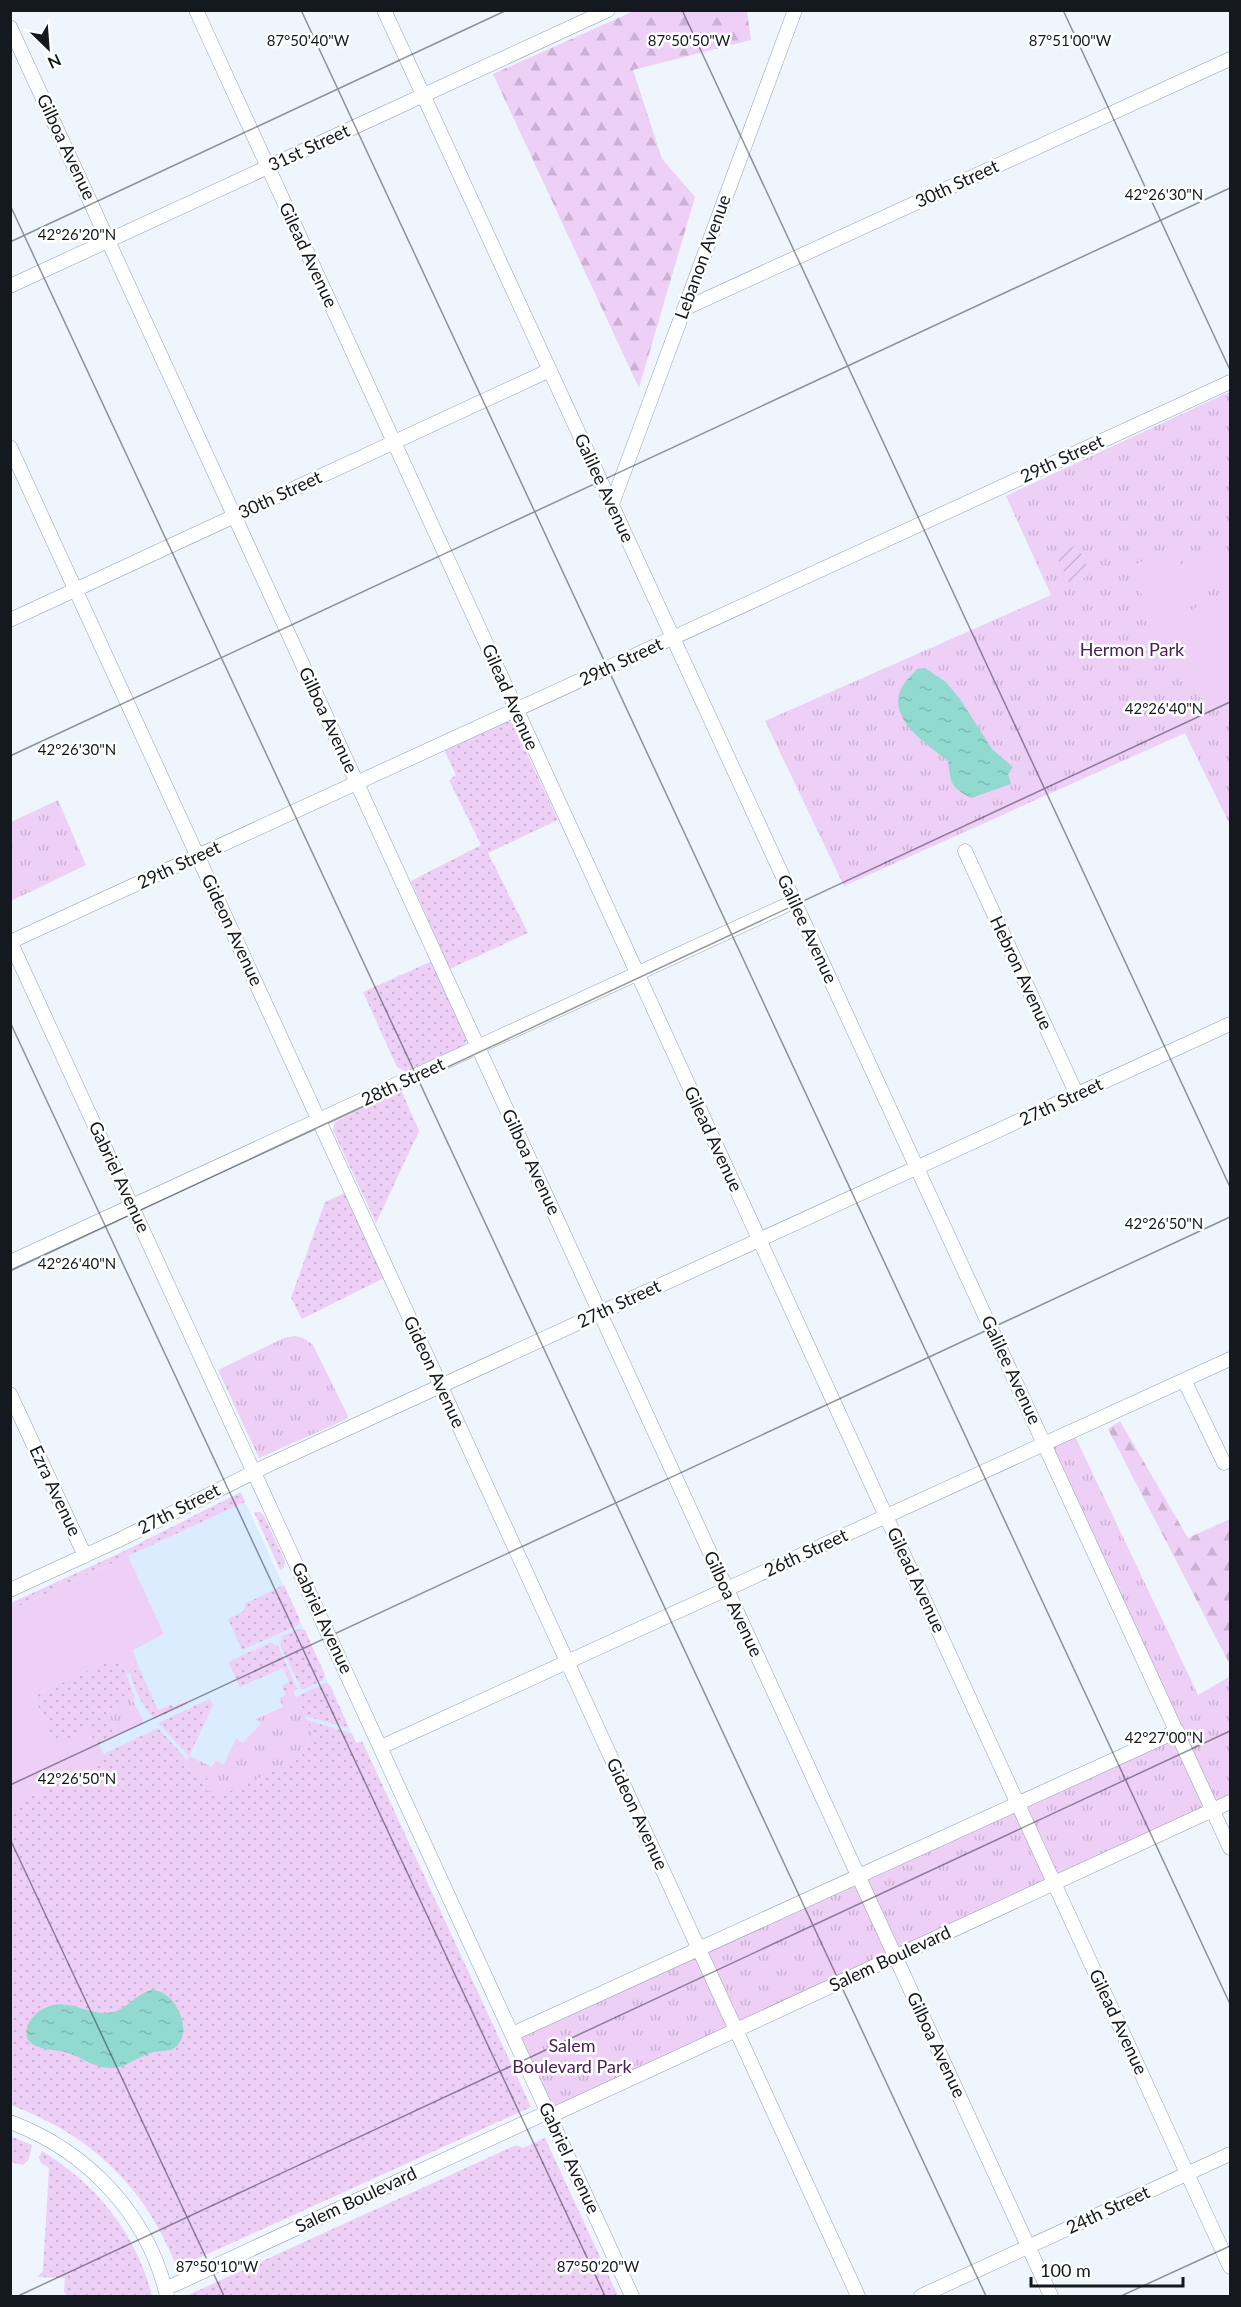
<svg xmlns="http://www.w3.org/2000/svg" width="1241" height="2307" font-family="Lato,sans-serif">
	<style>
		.built { fill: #dbecff }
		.grass { fill: url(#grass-dots) }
		.forest { fill: url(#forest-firs) }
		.park { fill: url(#park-tufts) }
		.garden { fill: url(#garden-furrows) }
		.pitch { fill: #eed0f7 }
		.water { fill: url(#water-ripples) }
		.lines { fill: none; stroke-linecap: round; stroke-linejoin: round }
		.minor-casing { stroke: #92a1b1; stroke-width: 15 }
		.minor { stroke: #fff; stroke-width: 14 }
		.ticks { fill: none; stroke: #13191f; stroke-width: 1.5; stroke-opacity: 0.45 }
		.labels { text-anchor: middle; stroke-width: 5; stroke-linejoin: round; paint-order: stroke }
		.street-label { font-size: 18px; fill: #13191f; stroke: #fff }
		.park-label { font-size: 18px; fill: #4c2057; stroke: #fff }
		.ticks-label { font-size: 15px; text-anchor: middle; fill: #13191f; stroke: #fff; stroke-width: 5; stroke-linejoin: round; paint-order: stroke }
	</style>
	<defs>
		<pattern id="grass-dots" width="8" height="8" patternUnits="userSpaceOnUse" patternTransform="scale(1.5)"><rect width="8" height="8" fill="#eed0f7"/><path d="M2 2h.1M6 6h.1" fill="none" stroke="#cbb2d3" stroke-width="1.8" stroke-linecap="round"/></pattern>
		<pattern id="forest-firs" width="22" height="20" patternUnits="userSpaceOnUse" patternTransform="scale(1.5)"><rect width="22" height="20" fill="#eed0f7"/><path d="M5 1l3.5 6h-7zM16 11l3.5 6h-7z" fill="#cbb2d3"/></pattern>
		<pattern id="park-tufts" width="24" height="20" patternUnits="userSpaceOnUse" patternTransform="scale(1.5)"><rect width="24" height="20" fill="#eed0f7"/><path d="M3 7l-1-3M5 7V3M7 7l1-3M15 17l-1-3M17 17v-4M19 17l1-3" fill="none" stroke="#cbb2d3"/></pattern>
		<pattern id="garden-furrows" width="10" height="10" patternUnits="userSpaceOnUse" patternTransform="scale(1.5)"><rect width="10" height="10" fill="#eed0f7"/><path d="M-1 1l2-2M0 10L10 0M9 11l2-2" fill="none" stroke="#cbb2d3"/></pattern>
		<pattern id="water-ripples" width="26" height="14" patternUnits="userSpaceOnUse" patternTransform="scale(1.5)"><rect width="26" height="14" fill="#92dad0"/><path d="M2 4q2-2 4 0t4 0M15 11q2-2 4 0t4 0" fill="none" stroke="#7dbab2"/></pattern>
	</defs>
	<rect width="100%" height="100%" fill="#eef5fc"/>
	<path class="built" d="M245 1502 356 1743 202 1814 104 1754 99 1744 117 1735 107 1711 135 1698 120 1656 163 1633 128 1556Z"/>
	<path class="grass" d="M505 721 513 723 558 820 488 853 528 933 450 969 411 881 481 845 449 780 456 775 444 750Z
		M432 961 468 1038 463 1046 406 1072 397 1067 363 992Z
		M401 1090 419 1131 376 1223 333 1130 335 1122Z
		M345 1193 384 1278 302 1319 291 1298 325 1202Z
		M241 1492 245 1502 11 1610V1603L122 1552Z
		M254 1512H260L264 1516 285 1561 284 1567 280 1570Z
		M284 1585 300 1620 298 1625 242 1650 228 1619 244 1611 246 1603Z
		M299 1629 305 1630 325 1675 323 1680 302 1690 280 1645 282 1636Z
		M271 1642 278 1646 297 1689 286 1695 282 1686 289 1682 283 1668 240 1687 228 1662Z
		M120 1656 135 1698 107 1711 117 1735 99 1744 104 1754 158 1728 187 1760 184 1767 208 1778 203 1789 301 1758 311 1735 307 1720 352 1734 356 1743 362 1741 531 2107 177 2268C145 2186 92 2136 11 2105L10 1806 100 1764 56 1746 33 1696Z
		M139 1668 158 1710 172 1704 173 1707 186 1701 188 1704 155 1719C142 1706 135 1691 130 1673Z
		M325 1683 330 1685 349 1728 305 1716 296 1697Z
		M210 1699 213 1705 189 1756 158 1723Z
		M10 2136 32 2145 29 2159 23 2165 11 2162Z
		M545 2138 618 2296H186L516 2145 523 2148Z
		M42 2151C97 2185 136 2233 152 2296H67L64 2292 65 2278 37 2277 43 2271 49 2168 41 2163 39 2157Z"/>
	<path class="forest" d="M634 11H747L751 40 633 70 662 159 695 197 639 388 493 74Z
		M1120 1421 1188 1538 1230 1519V1665L1108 1429Z"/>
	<path class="park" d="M1229 392 1230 825 1185 733 844 886 765 721 1051 595 1006 496Z
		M58 800 86 865 11 901V822Z
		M295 1336 303 1338 313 1345 348 1416 347 1419 259 1458 218 1370 284 1338Z
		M1073 1432 1198 1695 1229 1677 1230 1679V1802L550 2116 512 2034 1177 1731 1045 1444Z
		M293 1691 311 1729V1735L301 1758 220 1796 203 1789 208 1778 184 1767 189 1756 212 1767 215 1761 224 1764 236 1738 242 1743 261 1724 256 1719 283 1707 279 1698Z
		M132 1699 144 1723 117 1735 107 1711Z"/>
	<path class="garden" d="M1077 545 1091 574 1070 585 1056 555Z"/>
	<path class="pitch" d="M1173 547 1183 568 1221 552 1230 573V581L1152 618 1130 567Z
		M1230 594V714L1207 704 1167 668 1146 628Z
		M128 1556 164 1634 133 1650 139 1668 127 1674 119 1657 33 1696 56 1745 88 1729 102 1756 100 1764 11 1806V1610Z"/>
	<path class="water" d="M925 668 946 682 960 699 992 749 1013 767 1008 774 1011 784 971 798C950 787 951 783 948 761 928 745 885 718 902 687 905 681 912 675 917 669Z
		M152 1990C177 1990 197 2037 171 2050 162 2051 154 2051 145 2055 133 2060 124 2068 111 2068 94 2068 83 2058 68 2053 54 2048 22 2052 27 2028 29 2019 37 2012 45 2008 67 1997 85 2014 107 2013 126 2012 134 1994 152 1990Z"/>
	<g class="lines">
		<defs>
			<path id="minor" d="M196 10 1230 2267
				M384 10 1230 1848
				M10 27 1051 2296
				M10 286 608 10
				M684 309 1230 59
				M10 447 858 2296
				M612 504 795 10
				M10 620 550 370
				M965 851 1077 1095
				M10 941 632 2296
				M10 942 1230 382
				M10 1262 795 901
				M1184 1380 1224 1463
				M10 1394 85 1556
				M10 1590 121 1539 266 1466 1230 1024
				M381 1747 1230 1359
				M512 2034 1177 1731
				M550 2116 1230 1802
				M10 2122C88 2151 148 2215 167 2296
				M165 2289 548 2112
				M921 2296 1230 2154"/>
		</defs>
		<use href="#minor" class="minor-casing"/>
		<use href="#minor" class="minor"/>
	</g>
	<path class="ticks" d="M301 10 1230 2004M682 10 1230 1187M1063 10 1230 370M10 205 986 2296M10 242 507 10M10 756 1230 188M10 1022 605 2296M10 1271 1230 702M10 1785 1230 1217M10 1839 224 2296M18 2296 1230 1731M1121 2296 1230 2246"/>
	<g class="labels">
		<g class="street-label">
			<text transform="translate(66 147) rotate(65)" y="6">Gilboa Avenue</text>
			<text transform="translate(309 148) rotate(-25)" y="6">31st Street</text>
			<text transform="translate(957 184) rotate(-25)" y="6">30th Street</text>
			<text transform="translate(308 255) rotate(65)" y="6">Gilead Avenue</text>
			<text transform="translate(703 257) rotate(-70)" y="6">Lebanon Avenue</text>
			<text transform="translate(1062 459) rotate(-25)" y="6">29th Street</text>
			<text transform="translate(604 488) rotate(65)" y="6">Galilee Avenue</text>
			<text transform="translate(280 495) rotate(-25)" y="6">30th Street</text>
			<text transform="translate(621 662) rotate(-25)" y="6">29th Street</text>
			<text transform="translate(510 697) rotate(66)" y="6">Gilead Avenue</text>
			<text transform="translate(328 720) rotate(65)" y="6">Gilboa Avenue</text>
			<text transform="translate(179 865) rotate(-25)" y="6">29th Street</text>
			<text transform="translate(807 929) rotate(65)" y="6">Galilee Avenue</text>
			<text transform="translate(232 930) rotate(65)" y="6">Gideon Avenue</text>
			<text transform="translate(1021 973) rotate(65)" y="6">Hebron Avenue</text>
			<text transform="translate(403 1082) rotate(-25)" y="6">28th Street</text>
			<text transform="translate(1061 1102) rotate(-25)" y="6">27th Street</text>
			<text transform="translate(713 1139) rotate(65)" y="6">Gilead Avenue</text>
			<text transform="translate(531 1162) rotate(65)" y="6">Gilboa Avenue</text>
			<text transform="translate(119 1177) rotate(65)" y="6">Gabriel Avenue</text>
			<text transform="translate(619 1304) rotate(-25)" y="6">27th Street</text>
			<text transform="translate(1011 1370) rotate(65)" y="6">Galilee Avenue</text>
			<text transform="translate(434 1372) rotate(65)" y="6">Gideon Avenue</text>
			<text transform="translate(55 1491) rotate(65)" y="6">Ezra Avenue</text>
			<text transform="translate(179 1509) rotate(-27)" y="6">27th Street</text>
			<text transform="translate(806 1553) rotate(-25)" y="6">26th Street</text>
			<text transform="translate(916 1580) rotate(65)" y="6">Gilead Avenue</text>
			<text transform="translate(733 1604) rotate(65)" y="6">Gilboa Avenue</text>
			<text transform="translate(322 1618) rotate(65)" y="6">Gabriel Avenue</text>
			<text transform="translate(637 1814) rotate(65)" y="6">Gideon Avenue</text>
			<text transform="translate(890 1959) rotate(-25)" y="6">Salem Boulevard</text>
			<text transform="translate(1118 2022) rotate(65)" y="6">Gilead Avenue</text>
			<text transform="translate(936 2045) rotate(65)" y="6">Gilboa Avenue</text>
			<text transform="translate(569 2158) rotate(65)" y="6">Gabriel Avenue</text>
			<text transform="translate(356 2200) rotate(-25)" y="6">Salem Boulevard</text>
			<text transform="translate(1108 2210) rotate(-25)" y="6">24th Street</text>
		</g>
		<g class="park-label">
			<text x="1132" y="656">Hermon Park</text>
			<text x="572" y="2052">Salem<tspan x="572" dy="21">Boulevard Park</tspan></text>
		</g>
	</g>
	<g class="ticks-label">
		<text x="308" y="46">87°50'40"W</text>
		<text x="689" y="46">87°50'50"W</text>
		<text x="1070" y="46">87°51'00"W</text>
		<text x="1164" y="200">42°26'30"N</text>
		<text x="77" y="240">42°26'20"N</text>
		<text x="1164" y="714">42°26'40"N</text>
		<text x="77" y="755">42°26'30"N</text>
		<text x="1164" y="1229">42°26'50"N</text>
		<text x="77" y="1269">42°26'40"N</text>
		<text x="1164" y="1743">42°27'00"N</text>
		<text x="77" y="1784">42°26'50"N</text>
		<text x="217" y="2272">87°50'10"W</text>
		<text x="598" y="2272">87°50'20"W</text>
	</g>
	<rect width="1241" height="2307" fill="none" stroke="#13191f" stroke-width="24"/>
	<g transform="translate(48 48) rotate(155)" stroke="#ffffff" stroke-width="4.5" paint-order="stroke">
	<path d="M0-4.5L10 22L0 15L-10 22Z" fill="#13191f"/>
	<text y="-9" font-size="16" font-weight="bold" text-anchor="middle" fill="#13191f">N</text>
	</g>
	<path d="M1031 2277v9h152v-9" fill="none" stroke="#13191f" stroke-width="3"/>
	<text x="1040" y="2277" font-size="18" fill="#13191f" stroke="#ffffff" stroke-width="4.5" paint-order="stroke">100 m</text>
</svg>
